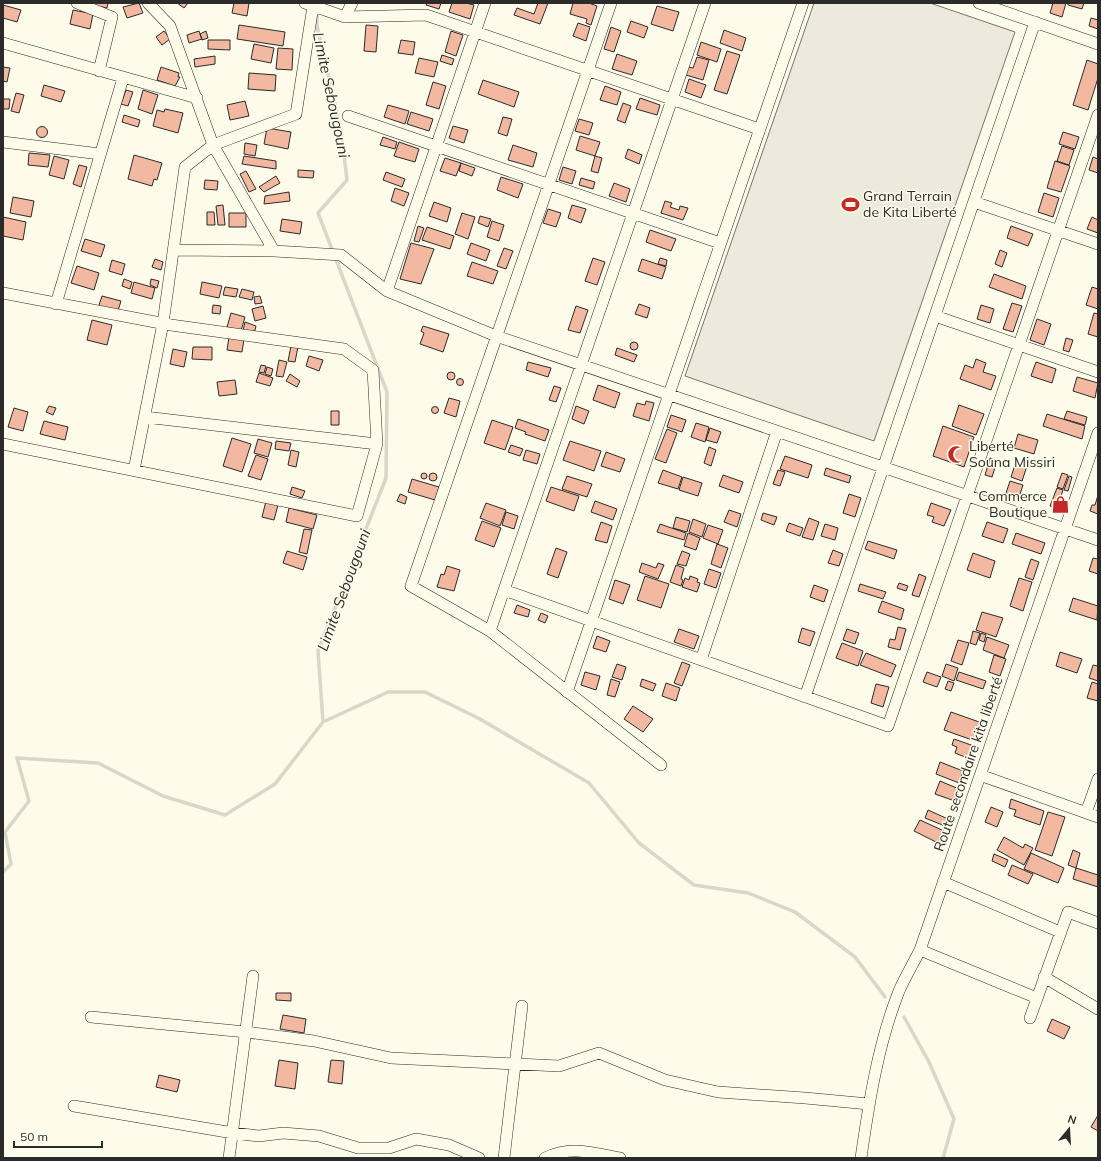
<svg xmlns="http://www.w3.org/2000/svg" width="1101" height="1161" font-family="Mulish,sans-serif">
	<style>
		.green { fill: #ecebdb; stroke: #74746e }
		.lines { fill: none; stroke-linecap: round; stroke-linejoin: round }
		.stream { stroke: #d8d7c9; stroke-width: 3.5 }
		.building { fill: #f2b8a0; stroke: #2b2b2b }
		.minor-casing { stroke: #2b2b2b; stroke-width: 12 }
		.minor { stroke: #fdfbea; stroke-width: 11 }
		.labels { text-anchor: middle; stroke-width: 3; stroke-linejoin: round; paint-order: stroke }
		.poi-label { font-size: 14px; fill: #2b2b2b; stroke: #fdfbea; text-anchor: start }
		.street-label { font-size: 14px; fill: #2b2b2b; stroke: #fdfbea }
		.water-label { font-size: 15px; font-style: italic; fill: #2b2b2b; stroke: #fdfbea }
	</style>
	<rect width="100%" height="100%" fill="#fdfbea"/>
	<path class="green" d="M814 3H930L1015 32 874 441 685 376Z"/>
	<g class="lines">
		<path class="stream" d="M323 722 388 692H425L480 719 589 783 639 843 694 885 748 893 795 912 855 957 885 997
			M3 872 11 864 5 832 29 801 17 758 98 763 163 796 225 815 275 784 323 722 318 651 386 478 387 392 318 213 347 180 341 131 317 26V14
			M904 1017 929 1062 954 1119 943 1158"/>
	</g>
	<path class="building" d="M94 3H108L107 8 93 5Z
		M139 3 143 13 127 18 123 7Z
		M177 3H188L184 8Z
		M234 3H249L247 16 232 13Z
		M427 3H441L439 9 426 5Z
		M452 3H466L474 5 470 19 449 12Z
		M538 3H548L540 24 514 15 517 8 534 14Z
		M573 3H589L597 6 591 25 586 23 587 19 570 14Z
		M1053 3H1066L1062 17 1050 13Z
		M1068 3H1084L1082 9 1068 5Z
		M3 5 21 10 17 22 3 18Z
		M657 6 679 12 673 31 651 24Z
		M73 10 93 14 90 29 70 24Z
		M1091 18 1098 20V29L1089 26Z
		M631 21 648 27 644 38 627 32Z
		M578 23 590 27 586 41 573 36Z
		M239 25 285 32 283 46 237 39Z
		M366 25 378 26 376 52 364 51Z
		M611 27 621 31 614 52 604 49Z
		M724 30 746 38 742 51 720 43Z
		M164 31 170 39 162 45 156 37Z
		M199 31 202 39 189 43 187 35Z
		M206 31 208 38 202 40 200 34Z
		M451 31 463 35 456 56 445 52Z
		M208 40H230V50L208 49Z
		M401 40 415 42 413 55 398 53Z
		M701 42 721 49 717 62 697 55Z
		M254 44 274 48 271 63 251 59Z
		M278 48 293 49 292 70 276 69Z
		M727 51 740 55 727 94 714 90Z
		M617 54 637 61 632 75 612 69Z
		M442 55 454 59 452 65 440 61Z
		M215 56V64L195 67 194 59Z
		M697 57 709 60 703 80 686 75 688 67 693 68Z
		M419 58 438 62 434 77 415 73Z
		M1087 60 1098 64V78L1088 110 1073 105Z
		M3 67 10 68 7 82 3 81Z
		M161 67 179 73 178 77H180L175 86 157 80Z
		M249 73 276 75 275 91 248 89Z
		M689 79 706 85 701 98 685 92Z
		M483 80 519 92 514 107 478 94Z
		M433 82 446 86 439 109 426 105Z
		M44 85 65 91 61 102 41 96Z
		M605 86 621 92 617 105 600 100Z
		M126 90 133 92 128 106 121 104Z
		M143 90 158 95 152 114 138 109Z
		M16 93 24 95 19 113 11 111Z
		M640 98 660 105 657 115 636 109Z
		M3 99H10L9 109H3Z
		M245 101 249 116 230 120 227 105Z
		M623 103 631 106 625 123 617 120Z
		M388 105 409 111 405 124 384 117Z
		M165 109 183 113 178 133 153 126 157 110 164 112Z
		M411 112 433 119 429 131 407 124Z
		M124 115 140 120 138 127 122 122Z
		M503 117 512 119 507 136 498 133Z
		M579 119 593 123 589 135 575 131Z
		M453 126 468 130 464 143 449 138Z
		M36.5 132a5.5 5.5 0 1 1 11 0a5.5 5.5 0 1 1-11 0Z
		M267 128 291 132 288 149 264 144Z
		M1063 132 1079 137 1075 149 1059 144Z
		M580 136 600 142 595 156 576 150Z
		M383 137 397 142 395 149 380 145Z
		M399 142 419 149 415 162 394 156Z
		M245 143 257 145 255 156 244 154Z
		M513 145 537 153 533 167 508 160Z
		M1062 146 1074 150 1069 165 1057 161Z
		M628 149 642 155 639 164 625 158Z
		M29 153 50 155 48 167 28 165Z
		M134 155 162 163 157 180 154 179 152 186 128 179Z
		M54 156 69 160 64 179 49 175Z
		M244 156 276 161V169L242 164Z
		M595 156 602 158 598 173 591 171Z
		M1093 157 1098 159V173L1089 170Z
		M445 158 461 163 456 176 440 171Z
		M1055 161 1070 166 1061 192 1047 188Z
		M461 163 475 168 472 176 459 171Z
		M79 165 87 167 81 187 73 184Z
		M563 167 576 171 572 184 559 180Z
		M298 170 314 171 313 178 298 177Z
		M246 171 256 189 249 192 240 174Z
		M386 172 405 179 402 187 383 180Z
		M276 176 280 183 264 192 259 187Z
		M501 177 523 184 518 198 497 190Z
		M581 178 595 182 593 189 579 185Z
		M205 180 218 181 217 190 204 189Z
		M614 183 630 189 626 202 609 196Z
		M395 188 409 193 404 206 391 201Z
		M289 192 290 201 264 204 265 196Z
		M1044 193 1059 198 1053 217 1038 212Z
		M13 197 34 201 31 217 10 213Z
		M665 201 672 203 670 207 679 210 680 206 688 208 683 220 661 213Z
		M434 202 451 208 447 222 429 216Z
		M223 205 225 225H218L216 206Z
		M572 205 586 209 581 223 568 218Z
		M548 209 561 213 556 227 543 223Z
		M207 212H214L215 225H207Z
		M229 213H246V227H229Z
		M462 213 475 217 468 239 455 234Z
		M480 216 491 219 488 227 478 223Z
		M3 217 26 222 23 240 3 236Z
		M1092 217 1098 220V233L1087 229Z
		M282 219 302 222 300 234 280 231Z
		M492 221 504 225 499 241 487 237Z
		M418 226 424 228 419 242 414 241Z
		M1011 226 1033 234 1028 246 1007 238Z
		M427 227 454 236 450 249 422 240Z
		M650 230 676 239 671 251 646 242Z
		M85 239 105 245 101 257 81 251Z
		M411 243 434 249 421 284 400 279Z
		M471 243 490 250 486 261 467 254Z
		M504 248 513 251 506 269 497 266Z
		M1000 250 1007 253 1002 267 995 264Z
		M593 258 605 262 597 285 585 281Z
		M660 258 667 260 666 266 658 264Z
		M155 259 163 262 161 270 152 267Z
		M642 259 666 267 662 279 638 271Z
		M112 260 125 264 122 275 109 271Z
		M472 262 498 271 493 284 467 276Z
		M77 266 99 273 94 290 71 283Z
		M994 274 1026 286 1022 299 989 287Z
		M124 279 132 282 130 289 122 286Z
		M151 279 159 281 157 288 150 285Z
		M134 282 155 288 152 299 131 293Z
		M202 282 222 286 219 298 200 294Z
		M225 287 238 289 236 297 223 295Z
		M1092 287 1098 289V309L1086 305Z
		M242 289 254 292 252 300 239 297Z
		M102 296 121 301 117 314 98 308Z
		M260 296 262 303 255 304 254 297Z
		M1012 303 1022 306 1013 332 1003 329Z
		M639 304 650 308 647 318 635 314Z
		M213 305 221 306 220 314 212 313Z
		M981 305 994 309 990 323 977 319Z
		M263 306 266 318 255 321 252 309Z
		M576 306 588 310 580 333 568 330Z
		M231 313 245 317 241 331 227 327Z
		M1094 313 1098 314V337L1088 334Z
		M1037 319 1051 324 1044 345 1030 340Z
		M92 320 112 325 107 345 87 340Z
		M245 322 256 326 254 334 243 331Z
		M423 326 449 334 443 352 420 344 424 333 421 331Z
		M229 337 244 339 242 352 227 350Z
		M1066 338 1073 340 1069 352 1063 350Z
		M630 346a4 4 0 1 1 8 0a4 4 0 1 1-8 0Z
		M291 346 298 347 295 362 288 361Z
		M193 347H212V360L192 359Z
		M617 348 637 355 634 362 615 355Z
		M173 349 187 352 184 367 170 364Z
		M309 356 323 360 319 371 306 366Z
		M976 359 986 363 983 372 996 376 991 390 960 379 965 365 973 368Z
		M279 360 287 362 283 377 276 376Z
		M528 362 551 368 548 377 526 370Z
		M1036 362 1056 369 1052 383 1031 376Z
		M261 365 266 366 264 373 259 372Z
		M267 367 273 369 271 376 265 374Z
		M447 376a4 4 0 1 1 8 0a4 4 0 1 1-8 0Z
		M259 373 273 378 270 386 256 382Z
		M290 374 300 381 297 387 286 381Z
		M1077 377 1098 383 1095 398 1073 391Z
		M456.5 382a3.5 3.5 0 1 1 7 0a3.5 3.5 0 1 1-7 0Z
		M235 380 237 394 219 396 217 382Z
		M598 385 620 393 615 408 593 400Z
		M554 386 561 388 556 402 549 400Z
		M449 398 460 401 456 417 444 413Z
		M646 401 654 403 649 421 633 416 637 403 645 405Z
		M959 405 984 414 976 435 952 426Z
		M49 406 56 408 53 415 46 412Z
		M576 406 589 411 584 424 572 419Z
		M431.5 410a3.5 3.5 0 1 1 7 0a3.5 3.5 0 1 1-7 0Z
		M14 408 28 412 23 431 8 427Z
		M331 411H339V425H331Z
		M1067 411 1087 417 1085 425 1064 419Z
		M1047 414 1085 426 1082 439 1043 426Z
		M671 415 686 420 682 432 667 427Z
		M518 419 549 430 545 441 525 434 526 432 515 428Z
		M492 420 513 427 505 450 484 443Z
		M44 421 68 427 65 440 40 434Z
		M696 423 709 427 705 442 691 437Z
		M943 426 974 437 964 467 933 456Z
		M710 428 721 432 717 443 706 440Z
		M667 429 677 433 666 463 655 459Z
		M1018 434 1038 440 1034 454 1014 448Z
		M232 438 251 444 242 472 223 466Z
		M258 439 272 443 268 457 254 453Z
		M276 441 291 443 289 451 275 449Z
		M570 441 601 451 594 471 563 460Z
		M511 445 523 449 520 456 508 452Z
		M709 447 716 450 711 466 704 463Z
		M291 450 299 452 296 467 288 465Z
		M526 450 540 454 537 464 523 460Z
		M606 452 625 459 620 472 601 466Z
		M256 455 268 459 261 480 248 476Z
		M785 456 812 465 808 478 780 469Z
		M990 458 997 461 992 477 985 475Z
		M1016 462 1027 466 1022 481 1011 477Z
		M826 468 851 476 849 483 824 475Z
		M663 470 682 477 678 489 658 483Z
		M778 470 785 472 780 486 773 484Z
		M1062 473 1068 475 1063 489 1057 487Z
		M421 476a3 3 0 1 1 6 0a3 3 0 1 1-6 0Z
		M429 477a4 4 0 1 1 8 0a4 4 0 1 1-8 0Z
		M723 475 743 482 739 493 719 486Z
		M567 476 592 484 587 497 562 489Z
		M1069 476 1072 477 1068 491 1064 490Z
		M683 477 702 483 698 496 679 490Z
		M412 479 439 487 435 500 408 492Z
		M1010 481 1023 485 1019 497 1006 493Z
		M292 487 305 491 302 498 290 494Z
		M551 487 579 496 574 511 546 501Z
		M1057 488 1063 490 1057 509 1050 506Z
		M400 494 407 497 405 504 397 501Z
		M849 494 861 498 855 517 843 513Z
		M1098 495V514L1090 511 1092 505H1095Z
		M266 501 278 505 274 520 262 517Z
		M595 501 617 509 613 520 591 512Z
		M486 503 506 510 500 526 480 518Z
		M931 503 951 510 944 526 932 522 934 517 927 515Z
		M289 508 317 515 313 529 286 522Z
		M729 510 741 514 737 527 724 522Z
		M506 512 518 516 514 529 502 525Z
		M763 513 777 517 774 525 761 520Z
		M676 517 690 521 687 532 673 528Z
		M809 518 819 522 813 540 802 537Z
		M693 519 706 524 702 537 689 532Z
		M482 521 501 528 494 547 475 540Z
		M601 522 612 526 607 543 595 540Z
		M987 522 1008 529 1003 543 982 536Z
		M789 523 803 528 800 536 786 531Z
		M660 524 686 533 684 540 657 532Z
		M825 524 838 528 835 540 821 536Z
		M708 525 723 530 718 544 703 538Z
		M304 529 312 530 307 554 299 552Z
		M688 533 700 538 696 550 684 546Z
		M1016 533 1045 543 1041 554 1012 544Z
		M868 541 897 550 894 559 865 549Z
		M717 544 728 548 721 568 711 564Z
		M556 548 567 552 558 578 547 574Z
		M833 550 843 554 839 566 828 563Z
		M287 551 307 557 303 570 283 563Z
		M682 551 690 554 686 566 677 564Z
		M973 553 995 561 990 578 967 570Z
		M1093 558 1098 559V574L1089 571Z
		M1031 559 1039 562 1033 580 1025 577Z
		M642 563 656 568 658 563 664 565 658 579 639 572Z
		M676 565 684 568 681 579 683 580 681 586 670 582Z
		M447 566 460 570 454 591 437 587 441 574 444 575Z
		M709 569 721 573 716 588 704 584Z
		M919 574 926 577 919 597 912 595Z
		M645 576 669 584 661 608 637 600Z
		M690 576 698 579 697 582 700 583 697 592 682 587 685 578 689 580Z
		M1019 578 1032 582 1023 611 1010 606Z
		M615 580 630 585 623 604 609 599Z
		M899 583 908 586 906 591 897 588Z
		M860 584 886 592 883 599 858 591Z
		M814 585 828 590 824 602 810 597Z
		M1073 598 1098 606 1097 620 1069 611Z
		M882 601 904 609 901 620 878 612Z
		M517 605 530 610 528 617 514 613Z
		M982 612 1003 618 996 637 976 630Z
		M541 613 548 616 545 623 538 620Z
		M898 627 906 629 900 650 888 647 890 639 895 640Z
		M802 628 815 632 810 646 798 642Z
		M679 629 699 636 694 649 674 642Z
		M847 629 859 633 855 644 843 640Z
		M973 631 980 633 976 645 970 643Z
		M981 633 986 635 984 642 979 640Z
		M597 636 610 641 606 652 593 648Z
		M987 637 1009 645 1004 658 983 650Z
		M958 640 969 643 962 665 951 661Z
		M842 643 863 651 858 666 836 658Z
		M1060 652 1082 659 1077 673 1056 666Z
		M866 653 896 665 891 677 860 665Z
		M994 655 1006 659 1000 676 989 672Z
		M682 662 690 665 682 686 674 683Z
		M617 664 626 667 622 680 612 677Z
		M946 664 958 668 954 681 942 676Z
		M1093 665 1098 666V681L1089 678Z
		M585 672 600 676 596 690 581 685Z
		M927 672 941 677 937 687 923 682Z
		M959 672 986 681 983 689 956 680Z
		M611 679 620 682 615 697 607 695Z
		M642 679 656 684 653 691 640 686Z
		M948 681 954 683 951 691 945 689Z
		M1092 682 1098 684V701L1087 698Z
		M666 683 680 688 676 701 662 696Z
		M876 684 889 687 883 707 871 703Z
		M633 706 653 719 643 732 624 719Z
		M951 712 982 723 975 741 944 730Z
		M954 739 974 746 970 759 955 753 957 747 952 745Z
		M940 762 963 771 959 783 936 774Z
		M940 781 959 789 955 801 935 794Z
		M1011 799 1044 811 1040 825 1014 816 1016 810 1009 808Z
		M991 807 1003 812 997 827 985 822Z
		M928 810 948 819 945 826 925 818Z
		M1048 812 1065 817 1052 856 1035 850Z
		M920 820 944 831 938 843 914 831Z
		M1004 837 1023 848 1025 844 1033 848 1024 865 997 850Z
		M1073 850 1080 853 1076 868 1068 865Z
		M1031 853 1064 868 1058 883 1024 869Z
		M994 854 1008 860 1005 867 992 861Z
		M1012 865 1033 874 1028 884 1008 875Z
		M1076 868 1098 875V887L1073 879Z
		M276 993H291V1001L276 1000Z
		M283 1015 306 1019 304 1033 280 1029Z
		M1052 1019 1070 1027 1064 1039 1047 1031Z
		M279 1060 298 1063 295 1089 275 1086Z
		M331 1060 344 1061 342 1084 328 1082Z
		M159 1075 180 1080 177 1092 156 1087Z
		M1098 1115V1131L1091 1127Z"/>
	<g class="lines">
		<defs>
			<path id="minor" d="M77 3 112 17 99 71
				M148 3 170 26 213 145 274 251
				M305 3 345 17 426 15 759 129
				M611 3 411 586 490 631 661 765
				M979 3 1098 44
				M345 17 352 3
				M3 43 197 98
				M348 116 720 243
				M3 142 100 154
				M974 202 1098 244
				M173 250 274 251 341 255 387 291 496 336 1098 540
				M387 291 485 3
				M3 293 171 325 344 349 373 370 377 444 357 516 3 444
				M56 304 123 78
				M935 316 1098 372
				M145 417 377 444
				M134 470 163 323 185 167 213 145 296 114 313 6
				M504 590 888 726 1098 115
				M490 631 705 3
				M701 660 777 431
				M567 692 803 3
				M805 697 1035 22
				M980 775 1098 817
				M1086 813 1098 779
				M943 882 1060 932
				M920 950 1037 998
				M1044 977 1098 1009
				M91 1017 246 1032 314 1041 391 1058 559 1066 599 1053 665 1080 718 1092 805 1098 869 1104
				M1030 1018 1068 912 1098 923
				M74 1106 233 1133 259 1136 283 1133 319 1136 358 1148H389L416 1139 449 1145 479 1158
				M229 1158 253 976
				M504 1158 522 1006
				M545 1158C570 1145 594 1153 620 1158
				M861 1158C869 1102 878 1044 899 991 905 977 913 964 920 950L1098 433"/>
		</defs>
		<use href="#minor" class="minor-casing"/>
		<use href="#minor" class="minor"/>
	</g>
	<defs>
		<symbol id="stadium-bare" viewBox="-9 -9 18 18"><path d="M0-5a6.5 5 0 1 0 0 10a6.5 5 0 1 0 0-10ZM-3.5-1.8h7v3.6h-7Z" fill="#c62828" stroke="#fdfbea" stroke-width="2.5" paint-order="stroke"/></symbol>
		<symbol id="mosque-bare" viewBox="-9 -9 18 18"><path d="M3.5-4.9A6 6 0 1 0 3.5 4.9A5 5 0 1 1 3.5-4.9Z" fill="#c62828" stroke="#fdfbea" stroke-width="2.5" paint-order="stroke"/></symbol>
		<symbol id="shop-bare" viewBox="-9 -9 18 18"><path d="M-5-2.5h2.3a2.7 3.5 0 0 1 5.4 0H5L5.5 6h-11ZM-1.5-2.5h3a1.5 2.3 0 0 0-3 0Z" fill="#c62828" stroke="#fdfbea" stroke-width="2.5" paint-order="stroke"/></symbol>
	</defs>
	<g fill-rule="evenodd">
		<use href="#stadium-bare" x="838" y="192" width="25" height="25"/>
		<use href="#mosque-bare" x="944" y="442" width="25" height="25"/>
		<use href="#shop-bare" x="1048" y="492" width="25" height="25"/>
	</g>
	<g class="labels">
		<g class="poi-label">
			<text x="863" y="201">Grand Terrain<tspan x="863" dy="16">de Kita Liberté</tspan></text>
			<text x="969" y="451">Liberté<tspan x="969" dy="16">Souna Missiri</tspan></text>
			<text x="1047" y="501" text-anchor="end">Commerce<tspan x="1047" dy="16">Boutique</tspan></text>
		</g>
		<g class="street-label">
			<text transform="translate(968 764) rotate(-71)" y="5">Route secondaire kita liberté</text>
		</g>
		<g class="water-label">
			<text transform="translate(331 95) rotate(78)" y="5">Limite Sebougouni</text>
			<text transform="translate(344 590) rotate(-70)" y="5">Limite Sebougouni</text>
		</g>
	</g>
	<rect width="1101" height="1161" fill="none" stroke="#2b2b2b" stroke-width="8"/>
	<g transform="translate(1069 1129) rotate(18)" stroke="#fdfbea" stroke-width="3" paint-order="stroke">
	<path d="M0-3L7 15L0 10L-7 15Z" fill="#2b2b2b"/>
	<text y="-6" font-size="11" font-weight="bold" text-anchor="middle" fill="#2b2b2b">N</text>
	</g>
	<path d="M14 1141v6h88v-6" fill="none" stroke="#2b2b2b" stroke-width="2"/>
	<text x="20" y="1141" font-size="12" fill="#2b2b2b" stroke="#fdfbea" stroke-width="3" paint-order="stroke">50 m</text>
</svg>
